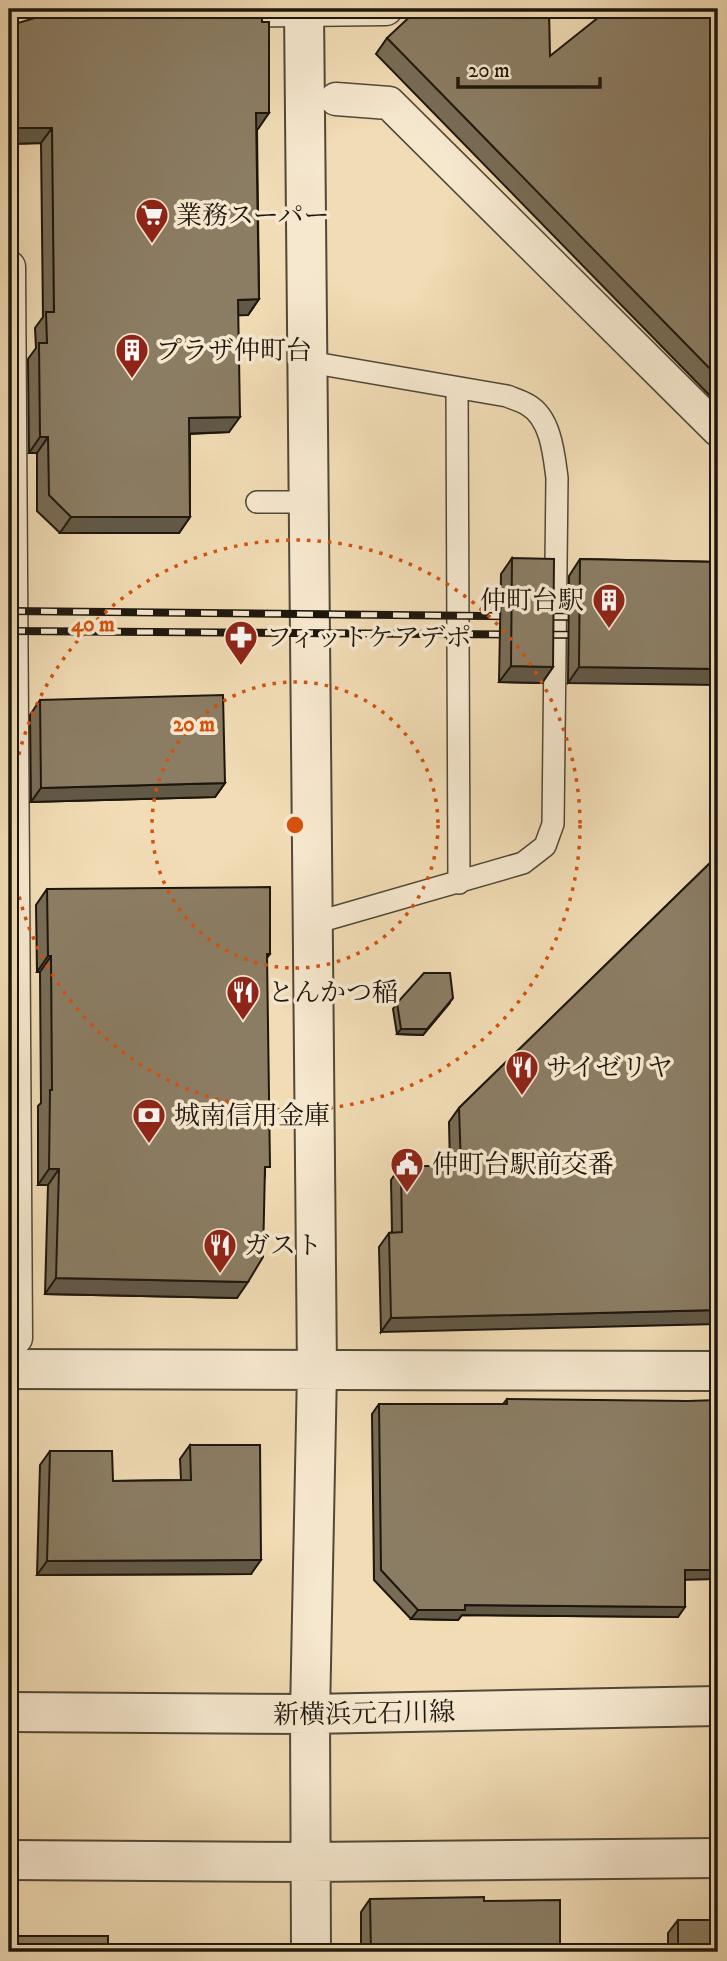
<svg xmlns="http://www.w3.org/2000/svg" width="727" height="1961" font-family="'IM FELL DW Pica','Noto Serif JP',serif">
	<style>
		.lines { fill: none; stroke-linecap: round; stroke-linejoin: round }
		.service-casing { stroke: #524837; stroke-width: 24 }
		.pedestrian-casing { stroke: #524837; stroke-width: 35 }
		.tertiary-casing { stroke: #524837; stroke-width: 42 }
		.service { stroke: #f6e8cf; stroke-width: 21 }
		.pedestrian { stroke: #f6e8cf; stroke-width: 32 }
		.tertiary { stroke: #f6e8cf; stroke-width: 38 }
		.rail-casing { stroke: #1d160d; stroke-width: 8 }
		.rail { stroke: #f6e8cf; stroke-width: 5; stroke-dasharray: 16; stroke-linecap: butt }
		.wall { fill: #786c56; stroke: #1d160d; stroke-width: 2 }
		.shaded-wall { fill: #615846; stroke: #1d160d; stroke-width: 2 }
		.building { fill: #8b7d64; stroke: #1d160d; stroke-width: 2 }
		.ring { fill: none; stroke: #d4520c; stroke-width: 3.5; stroke-dasharray: 3.5 7 }
		.labels { text-anchor: middle; stroke-width: 7; stroke-linejoin: round; paint-order: stroke }
		.poi-label { font-size: 26px; fill: #1d160d; stroke: #f6e8cf; text-anchor: start }
		.street-label { font-size: 26px; fill: #1d160d; stroke: #f6e8cf }
		.centre { fill: #d4520c; stroke: #f6e8cf; stroke-width: 3.5 }
		.ring-label { font-size: 21px; text-anchor: middle; font-weight: bold; fill: #d4520c; stroke: #f6e8cf; stroke-width: 7; stroke-linejoin: round; paint-order: stroke }
	</style>
	<rect width="100%" height="100%" fill="#f1dcb5"/>
	<filter id="stains"><feTurbulence type="fractalNoise" baseFrequency=".00286" numOctaves="4"/><feColorMatrix values="0 0 0 0 .2 0 0 0 0 .09 0 0 0 0 .02 0 0 0 .5 -.17"/></filter>
	<radialGradient id="worn" r=".72"><stop offset=".6" stop-color="#630" stop-opacity="0"/><stop offset="1" stop-color="#630" stop-opacity=".3"/></radialGradient>
	<g class="lines">
		<defs>
			<path id="service" d="M309 362 507 396C514 399 522 401 528 405 551 418 554 455 557 478L553 824 545 846 523 863 311 924
				M457 388 459 883
				M257 502H310"/>
			<path id="pedestrian" d="M9 21 30 13 386 9
				M336 99 389 103 718 430
				M9 267 16 1338"/>
			<path id="tertiary" d="M304 9 317 1371 310 1714 311 1952
				M9 1369 718 1371
				M9 1712 310 1714 718 1706
				M9 1860 310 1862 718 1858"/>
		</defs>
		<use href="#service" class="service-casing"/>
		<use href="#pedestrian" class="pedestrian-casing"/>
		<use href="#tertiary" class="tertiary-casing"/>
		<use href="#service" class="service"/>
		<use href="#pedestrian" class="pedestrian"/>
		<use href="#tertiary" class="tertiary"/>
		<defs>
			<path id="rail" d="M9 611 586 617
				M9 631 589 635"/>
		</defs>
		<use href="#rail" class="rail-casing"/>
		<use href="#rail" class="rail"/>
	</g>
	<path class="wall" d="M9 19 258 129H257L259 299 248 315H238L229 432 190 434V517L179 533H60L37 511V453H29L28 359 36 348 35 328 43 317 41 143 9 144Z
		M718 23V404L376 54 387 38 550 56Z
		M512 558 553 667 542 683 499 682 501 574Z
		M580 559 718 562 568 683 569 576Z
		M40 700 225 783 215 797 31 802 30 715Z
		M710 863 381 1332 379 1247 389 1233 392 1232 391 1180 401 1166H450L449 1122 459 1108Z
		M47 889 270 954 267 958 265 1175 237 1298 45 1294 48 1185H38V1106L41 1103 40 972H37L36 905Z
		M397 1003 449 1004 423 1035 397 1034 393 1009Z
		M507 1399 685 1580 678 1617 462 1615 458 1620 411 1619 374 1580 372 1414 379 1404H503Z
		M190 1445 251 1574 37 1575 40 1465 50 1451 113 1481 181 1480 180 1459Z
		M370 1899 484 1901 560 1952H361V1912Z
		M678 1920 718 1952H668V1933Z"/>
	<path class="shaded-wall" d="M256 113H269L258 129H245Z
		M9 128H52L41 143 9 144Z
		M259 299 248 315 226 316 238 300Z
		M240 417 229 432 178 434 189 418Z
		M40 437H48L37 453H29Z
		M71 517H190L179 533H60Z
		M511 666 553 667 542 683 499 682Z
		M579 667 718 669V685L568 683Z
		M225 783 215 797 31 802 41 788Z
		M48 956H51L40 972H37Z
		M453 998 423 1035 397 1034 401 1029Z
		M49 1169H59L48 1185H38Z
		M56 1278 248 1282 237 1298 45 1294Z
		M718 1310V1324L381 1332 391 1318Z
		M261 1560 251 1574 37 1575 47 1561Z
		M685 1570H718V1579L678 1580Z
		M465 1605 685 1607 678 1617 462 1615 458 1620 411 1619 418 1610Z"/>
	<path class="building" d="M418 9H549L550 56 609 9H705L718 23V377L387 38Z
		M262 13V22H269V113H256L259 299 238 300 240 417 189 418 190 517H71L49 495 48 437H40L39 343H47L46 312H54L52 128H9V19L18 23 45 15Z
		M512 558 554 559 553 667 511 666Z
		M580 559 718 562V669L579 667Z
		M223 695 225 783 41 788 40 700Z
		M710 863H718V1310L391 1318 389 1233 402 1232 401 1166H461L459 1108Z
		M270 887V954H267L270 1167H265L263 1257 248 1282 56 1278 59 1169H49L50 1090H52L51 956H48L47 889Z
		M424 973H450L453 998 427 1029H401L397 1003Z
		M507 1399 688 1401 718 1400V1570H685V1607L465 1605V1610H418L381 1570 379 1404H507Z
		M190 1445H260L261 1560 47 1561 50 1451H112L113 1481 191 1480Z
		M9 1551H11L12 1604H9Z
		M484 1897V1901L560 1900V1952H371L370 1899Z
		M678 1920H718V1952H678Z
		M9 1936H108V1952H9Z"/>
	<g class="ring">
		<circle cx="295" cy="825" r="143"/>
		<circle cx="295" cy="825" r="285"/>
	</g>
	<defs>
		<symbol id="supermarket-pin" viewBox="-11 -11 22 30"><path d="M0 17L-7.5 6A9.5 9.5 0 1 1 7.5 6Z" fill="#8f2418" stroke="#f6e8cf"/><path d="M-6-5.5h2.5l.6 2H6L4.5 2H-2.5L-4.4-4H-6ZM-1.5 3.2a1.3 1.3 0 1 0 .1 0ZM3 3.2a1.3 1.3 0 1 0 .1 0Z" fill="#fff"/></symbol>
		<symbol id="building-pin" viewBox="-11 -11 22 30"><path d="M0 17L-7.5 6A9.5 9.5 0 1 1 7.5 6Z" fill="#8f2418" stroke="#f6e8cf"/><path d="M-4-6H4V6H1V3H-1V6H-4ZM-2.5-4.3h1.7v1.8h-1.7ZM.8-4.3h1.7v1.8H.8ZM-2.5-1h1.7V.8h-1.7ZM.8-1h1.7V.8H.8Z" fill="#fff"/></symbol>
		<symbol id="pharmacy-pin" viewBox="-11 -11 22 30"><path d="M0 17L-7.5 6A9.5 9.5 0 1 1 7.5 6Z" fill="#8f2418" stroke="#f6e8cf"/><path d="M-2-6h4v4h4v4h-4v4h-4v-4h-4v-4h4Z" fill="#fff"/></symbol>
		<symbol id="restaurant-pin" viewBox="-11 -11 22 30"><path d="M0 17L-7.5 6A9.5 9.5 0 1 1 7.5 6Z" fill="#8f2418" stroke="#f6e8cf"/><path d="M-5-6h1v4h1v-4h1v4h1v-4h1v5L-1.5 .5V6h-2V.5L-5-1ZM5-6V6H3V1.5H1.5Q1.5-4 5-6Z" fill="#fff"/></symbol>
		<symbol id="bank-pin" viewBox="-11 -11 22 30"><path d="M0 17L-7.5 6A9.5 9.5 0 1 1 7.5 6Z" fill="#8f2418" stroke="#f6e8cf"/><path d="M-6-4H6V4H-6ZM0-2.3a2.3 2.3 0 1 0 0 4.6a2.3 2.3 0 1 0 0-4.6Z" fill="#fff"/></symbol>
		<symbol id="civic-pin" viewBox="-11 -11 22 30"><path d="M0 17L-7.5 6A9.5 9.5 0 1 1 7.5 6Z" fill="#8f2418" stroke="#f6e8cf"/><path d="M-.6-6.5H3V-4.5H.6V-3L4-1V1h2V6H-6V1h2V-1L-.6-3ZM-1.2 2.5V6h2.4V2.5Z" fill="#fff"/></symbol>
	</defs>
	<g fill-rule="evenodd">
		<use href="#supermarket-pin" x="133" y="196" width="38" height="52"/>
		<use href="#building-pin" x="113" y="331" width="38" height="52"/>
		<use href="#building-pin" x="590" y="581" width="38" height="52"/>
		<use href="#pharmacy-pin" x="222" y="618" width="38" height="52"/>
		<use href="#restaurant-pin" x="224" y="973" width="38" height="52"/>
		<use href="#restaurant-pin" x="503" y="1048" width="38" height="52"/>
		<use href="#bank-pin" x="130" y="1096" width="38" height="52"/>
		<use href="#civic-pin" x="388" y="1145" width="38" height="52"/>
		<use href="#restaurant-pin" x="201" y="1226" width="38" height="52"/>
	</g>
	<g class="labels">
		<g class="poi-label">
			<text x="176" y="224">業務スーパー</text>
			<text x="156" y="359">プラザ仲町台</text>
			<text x="584" y="609" text-anchor="end">仲町台駅</text>
			<text x="266" y="646">フィットケアデポ</text>
			<text x="268" y="1001">とんかつ稲</text>
			<text x="546" y="1076">サイゼリヤ</text>
			<text x="174" y="1124">城南信用金庫</text>
			<text x="432" y="1173">仲町台駅前交番</text>
			<text x="244" y="1254">ガスト</text>
		</g>
		<g class="street-label">
			<text transform="translate(364 1713) rotate(-1)" y="9">新横浜元石川線</text>
		</g>
	</g>
	<circle cx="295" cy="825" r="10" class="centre"/>
	<g class="ring-label">
		<text x="93" y="631">40 m</text>
		<text x="194" y="731">20 m</text>
	</g>
	<rect width="727" height="1961" fill="none" stroke="#f1dcb5" stroke-width="35"/>
	<rect x="10" y="10" width="706" height="1940" fill="none" stroke="#1d160d" stroke-width="3.5"/>
	<rect x="18" y="18" width="692" height="1926" fill="none" stroke="#1d160d" stroke-width="2"/>
	<path d="M458 77v10h142v-10" fill="none" stroke="#1d160d" stroke-width="3.5"/>
	<text x="468" y="77" font-size="21" fill="#1d160d" stroke="#f6e8cf" stroke-width="5" paint-order="stroke">20 m</text>
	<rect width="100%" height="100%" filter="url(#stains)"/>
	<rect width="100%" height="100%" fill="url(#worn)"/>
</svg>
